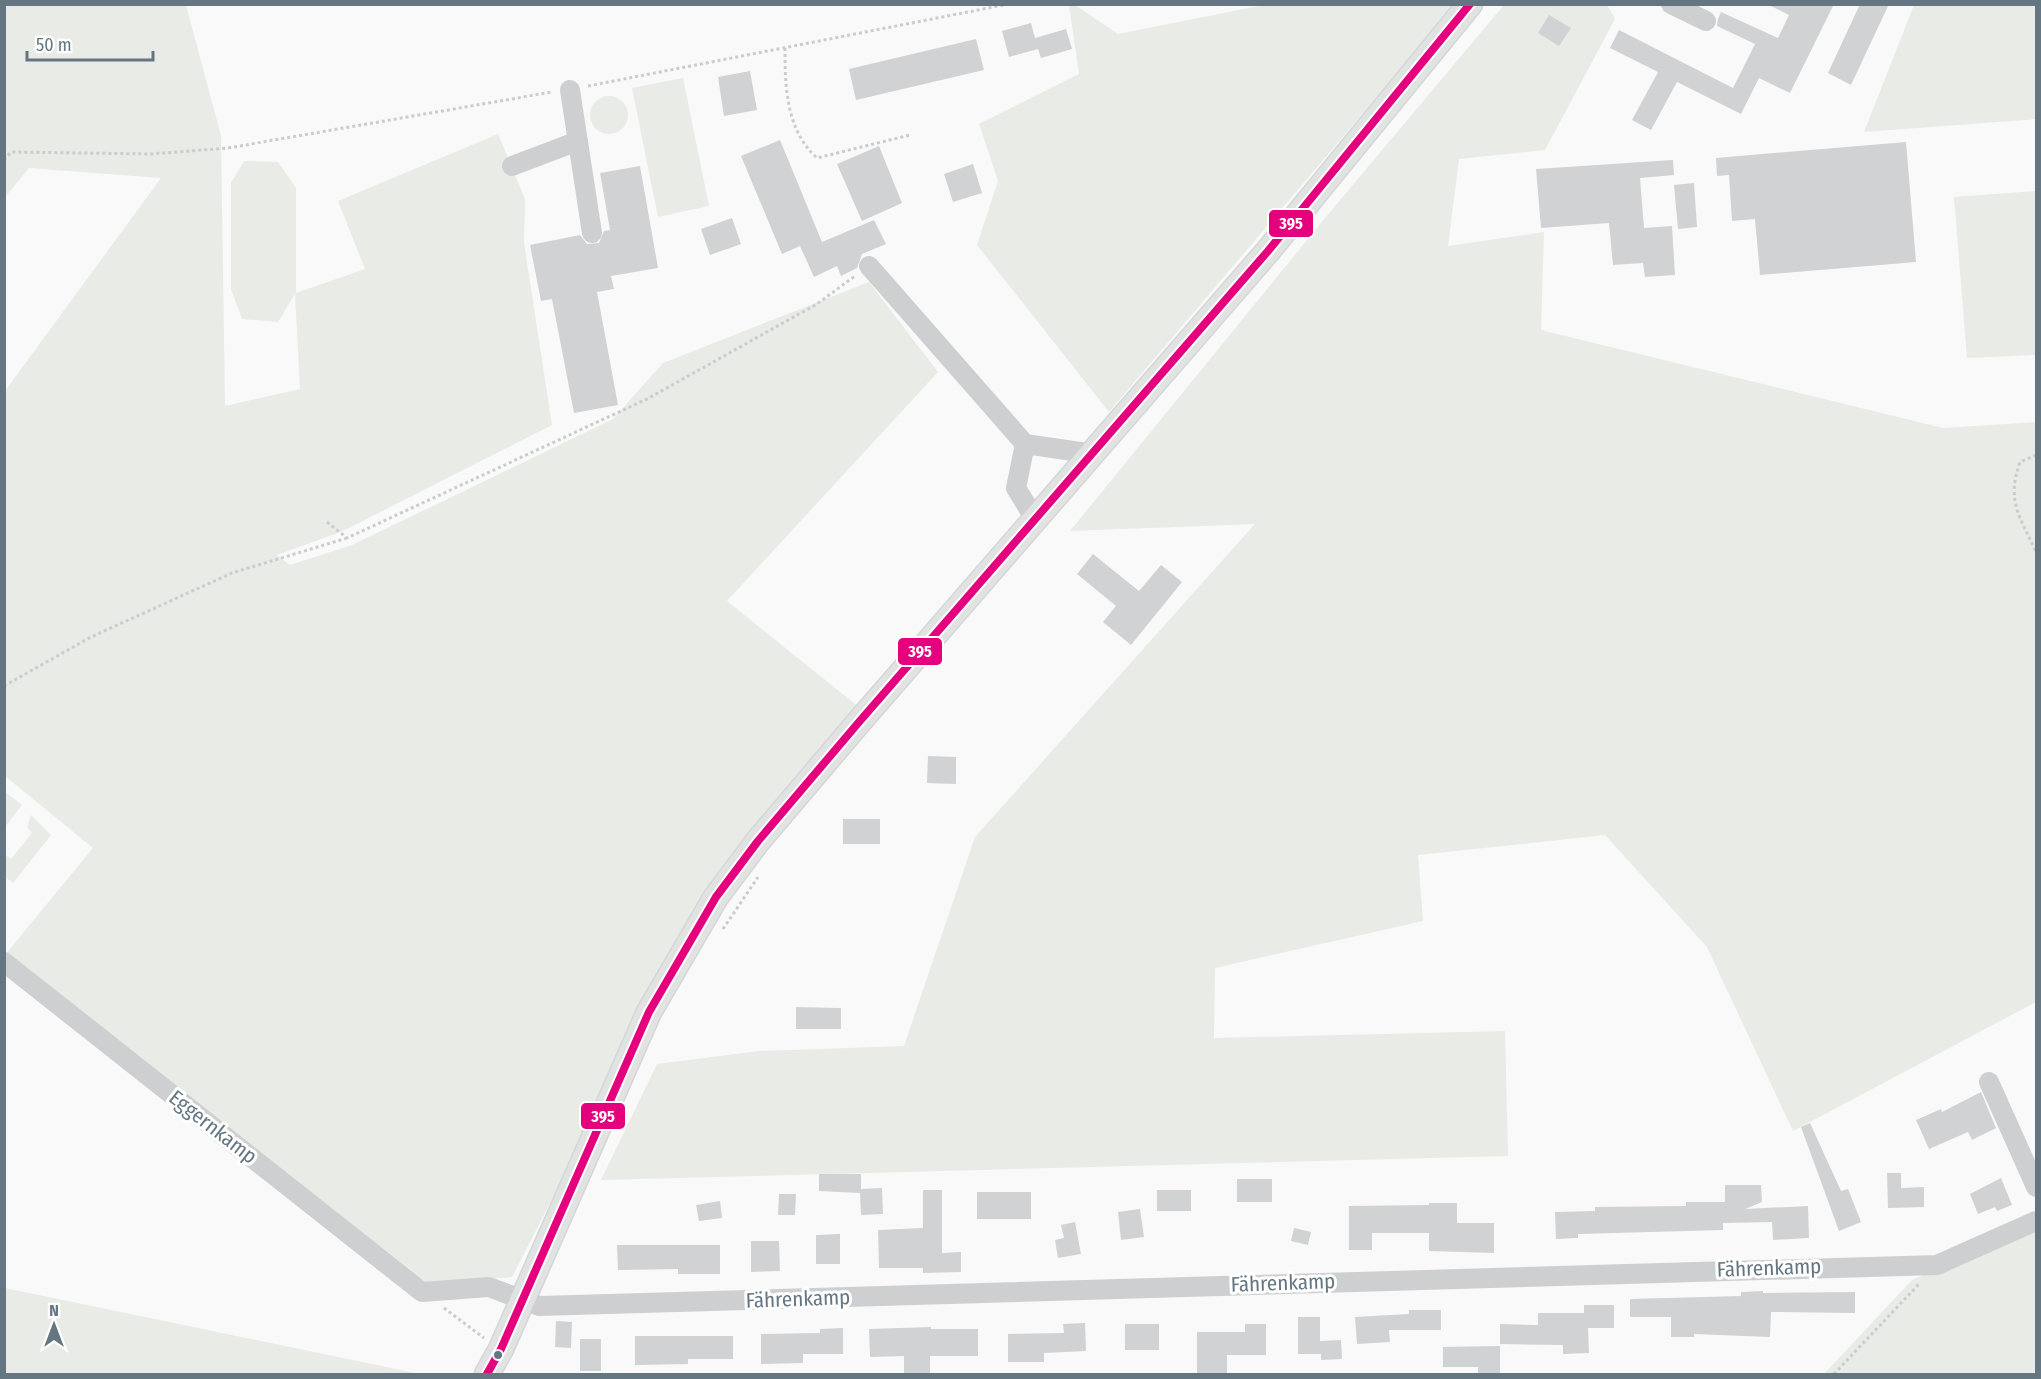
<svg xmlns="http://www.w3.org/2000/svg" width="2041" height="1379" font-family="'Fira Sans Condensed',sans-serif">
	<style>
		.green { fill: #e8ebe6 }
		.building { fill: #d0d2d3 }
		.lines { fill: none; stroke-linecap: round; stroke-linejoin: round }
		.major-casing { stroke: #d5d6d7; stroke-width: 27 }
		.path { stroke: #cbcccd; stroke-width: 3; stroke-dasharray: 3 3; stroke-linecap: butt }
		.minor { stroke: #cecfd0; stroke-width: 20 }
		.major { stroke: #e1e2e2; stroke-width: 24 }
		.bus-1-casing { stroke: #fff; stroke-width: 12 }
		.bus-1 { stroke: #e5007d; stroke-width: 8 }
		.bus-dot { fill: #657683; stroke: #fff; stroke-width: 2 }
		.labels { text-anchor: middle; stroke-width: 6; stroke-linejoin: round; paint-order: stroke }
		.street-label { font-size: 21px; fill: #657683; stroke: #fff }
		.line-badge { stroke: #fff; stroke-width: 2 }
		.badge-label { font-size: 16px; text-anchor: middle; font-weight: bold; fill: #fff }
	</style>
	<rect width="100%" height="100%" fill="#f9f9f9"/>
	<path class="green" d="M5 5H186L221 136 225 406 300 389 295 294 278 322 242 319 231 289V183L244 161 278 162 296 188V293L365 269 338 201 498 134 525 199 524 243 552 425 343 531 277 555 290 565 352 545 613 419 663 363 869 282 938 372 727 601 860 708 663 984 512 1277 429 1284 5 955 93 848 5 776V391L161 178 29 168 5 197Z
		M1069 5H1075L1118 34 1264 5H1455L1109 412 977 245 998 181 979 124 1079 74Z
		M1504 5H1607L1615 19 1545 150 1459 159 1448 246 1544 232 1541 330 1943 428 2036 422V1002L1793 1131 1707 947 1605 835 1418 855 1423 921 1215 968 1214 1038 1505 1031 1508 1156 601 1180 657 1064 759 1051 904 1046 975 837 1255 524 1070 531 1325 218Z
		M1914 5H2036V119L1864 132Z
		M683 78 709 206 658 217 632 88Z
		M590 115a19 19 0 1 1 38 0a19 19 0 1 1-38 0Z
		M2036 191V355L1967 358 1954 197Z
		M5 792 22 805 5 827Z
		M31 815 51 835 13 883 5 877V855L11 859 32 833 27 827Z
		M2036 1227V1374H1824L1912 1280Z
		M5 1288 420 1374H5Z"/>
	<path class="building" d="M1767 4H1834L1790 93 1759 78 1741 114 1677 82 1651 130 1632 120 1658 72 1610 48 1619 30 1733 88 1755 44 1717 26 1718 19 1721 12 1778 38 1789 15Z
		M1860 4H1889L1851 85 1828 73Z
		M1549 15 1571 28 1559 46 1538 33Z
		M1031 23 1035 38 1066 29 1072 49 1041 58 1038 49 1009 57 1002 31Z
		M976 39 984 70 856 100 849 69Z
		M750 71 757 110 724 116 718 77Z
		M780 140 822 242 874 220 886 244 862 254 857 268 841 276 837 266 814 277 800 246 782 254 741 156Z
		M1906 142 1916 262 1760 275 1755 219 1732 221 1729 175 1717 176 1716 158Z
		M879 146 902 203 862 221 837 164Z
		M1673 160 1674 175 1640 178 1644 228 1672 226 1675 275 1645 277 1643 263 1613 265 1609 223 1541 228 1536 169Z
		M973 164 982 193 953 202 944 174Z
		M640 166 658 268 611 276 614 289 597 292 618 405 574 413 552 299 541 301 530 245 580 235 587 244 599 243 604 231 610 230 600 173Z
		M1694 183 1697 227 1678 229 1674 185Z
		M732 218 741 244 710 255 701 229Z
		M1093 554 1139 591 1161 565 1182 582 1131 645 1103 622 1116 606 1077 574Z
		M928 756 956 757V784L927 783Z
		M843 819H880V844H843Z
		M796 1007 841 1008V1029H796Z
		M1981 1092 1996 1128 1972 1140 1968 1132 1929 1149 1916 1120 1941 1109 1942 1112Z
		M1810 1123 1841 1191 1848 1189 1861 1222 1839 1231 1801 1127Z
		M1887 1173H1901V1188L1924 1187V1207L1888 1208Z
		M819 1174H861V1189L882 1188 883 1214 861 1215 860 1193 819 1191Z
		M2001 1178 2012 1205 1997 1211 1995 1207 1978 1214 1970 1194Z
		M1237 1179H1272V1202H1237Z
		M1725 1185H1761L1762 1202 1745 1209 1808 1206 1809 1238 1773 1240 1772 1222 1723 1223V1230L1578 1234V1238L1556 1239 1555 1212 1595 1211V1207L1686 1206V1202H1725Z
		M923 1190H942V1253L961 1252V1272L923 1273V1268H879L878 1230 923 1228Z
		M1157 1190H1191V1211H1157Z
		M977 1192H1031V1219H977Z
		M779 1194H796L795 1215H778Z
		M720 1201 722 1218 699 1221 696 1205Z
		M1429 1203H1457V1223H1494V1253L1429 1251V1233H1372V1250H1349V1206L1429 1205Z
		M1140 1209 1144 1237 1121 1240 1118 1212Z
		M1075 1222 1081 1254 1058 1258 1055 1240 1064 1238 1061 1225Z
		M1294 1228 1311 1232 1308 1245 1291 1241Z
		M840 1234V1264H816V1235Z
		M751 1241H779L780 1271 751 1272Z
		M617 1245H720V1274H678V1269L618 1270Z
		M1763 1291V1293L1855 1292V1313L1771 1312 1770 1337 1694 1334V1337H1671V1317H1630V1299L1741 1296V1292Z
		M1584 1305H1614V1328H1588L1589 1353 1563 1354V1345L1500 1344V1324L1538 1325V1313H1584Z
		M1409 1310H1441V1330H1389L1390 1342 1357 1344 1355 1317 1409 1314Z
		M1298 1317H1320V1341L1341 1340 1342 1359 1321 1360V1354H1298Z
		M556 1321 572 1322 571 1348 555 1347Z
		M1085 1323 1086 1351 1044 1353V1362H1008V1334L1064 1333 1063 1324Z
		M1125 1324H1159V1350H1125Z
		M1245 1324H1266V1355H1227V1374H1197V1332H1245Z
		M931 1327V1329H978V1356H930V1374H904V1356L870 1357 869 1329Z
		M843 1328V1354H803V1363L761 1364V1334L820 1333V1329Z
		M635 1336H733V1359H688V1364L635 1365Z
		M580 1339H601V1371H580Z
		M1500 1346V1374H1478V1367H1443V1347Z"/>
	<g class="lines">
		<defs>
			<path id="major" d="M487 1374 501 1349 649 1012 716 897 758 841 859 722 1268 251 1470 4"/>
		</defs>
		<use href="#major" class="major-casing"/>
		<path class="path" d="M785 48C785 87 786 130 817 158L910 135
			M588 86 1009 4
			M4 160 11 152 151 154 228 148 552 92
			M2036 455 2020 462C2006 502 2020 516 2036 552
			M327 522 347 538 647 399 817 304 855 276
			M4 686 91 637 232 573 347 538
			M723 929 758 877
			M444 1308 484 1338
			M1834 1374 1919 1284"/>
		<path class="minor" d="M1671 4 1706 21
			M570 90 592 233
			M512 166 578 141
			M869 266 1025 444 1094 454
			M1025 444 1016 488 1035 519
			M4 962 422 1292 489 1287 539 1306 1937 1265 2036 1221
			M1989 1082 2036 1187"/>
		<use href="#major" class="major"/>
		<defs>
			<path id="bus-1" d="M487 1374 501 1349 649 1012 716 897 758 841 859 722 1268 251 1470 4"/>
		</defs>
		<use href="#bus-1" class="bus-1-casing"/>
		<use href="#bus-1" class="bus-1"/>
	</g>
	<circle class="bus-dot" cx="498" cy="1355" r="5"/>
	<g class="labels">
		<g class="street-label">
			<text transform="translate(213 1127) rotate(38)" y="7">Eggernkamp</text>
			<text transform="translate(1769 1268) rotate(-2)" y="7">Fährenkamp</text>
			<text transform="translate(1283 1283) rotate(-2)" y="7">Fährenkamp</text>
			<text transform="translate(798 1299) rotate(-2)" y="7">Fährenkamp</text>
		</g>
	</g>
	<g class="line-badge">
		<rect x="1268" y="209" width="46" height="29" rx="6" fill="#e5007d"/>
		<rect x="897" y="637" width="46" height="29" rx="6" fill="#e5007d"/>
		<rect x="580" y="1102" width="46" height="28" rx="6" fill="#e5007d"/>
	</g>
	<g class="badge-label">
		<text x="1291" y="229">395</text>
		<text x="920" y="657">395</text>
		<text x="603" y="1122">395</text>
	</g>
	<rect width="2041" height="1379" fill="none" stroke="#657683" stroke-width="12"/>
	<g transform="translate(54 1325)" stroke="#ffffff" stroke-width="4.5" paint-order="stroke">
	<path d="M0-4.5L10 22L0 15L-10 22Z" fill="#657683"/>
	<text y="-9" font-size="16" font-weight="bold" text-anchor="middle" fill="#657683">N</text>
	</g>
	<path d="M27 51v9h126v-9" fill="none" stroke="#657683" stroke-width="3"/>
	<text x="36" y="51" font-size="18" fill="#657683" stroke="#ffffff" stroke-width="4.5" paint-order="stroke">50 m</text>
</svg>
